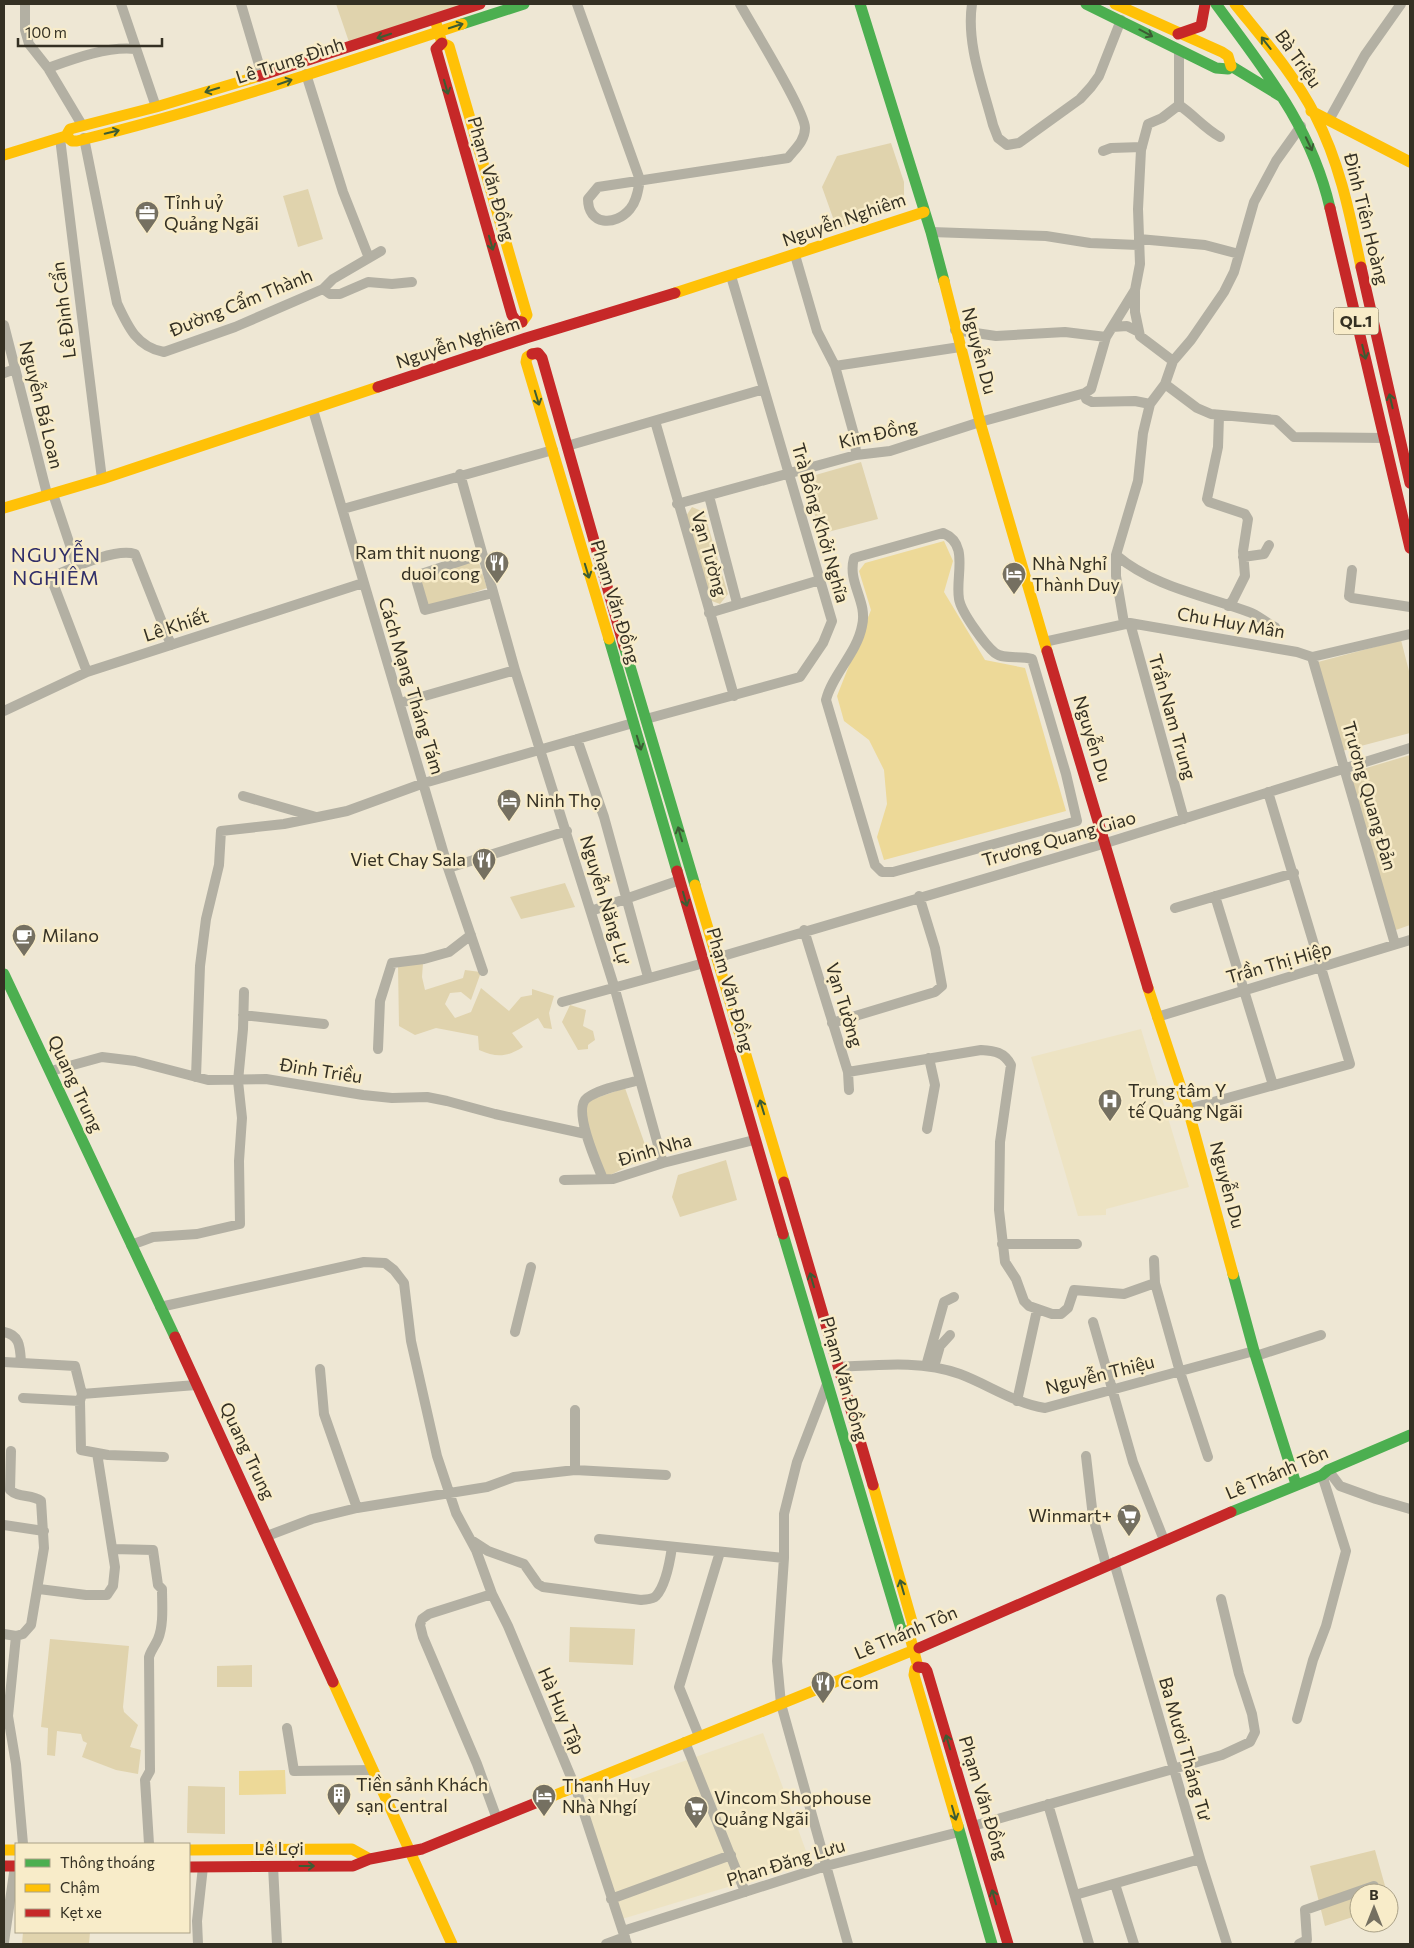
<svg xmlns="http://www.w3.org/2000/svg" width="1414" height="1948" font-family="Commissioner,sans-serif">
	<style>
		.built { fill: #ede3c3 }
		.green { fill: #e0d3ad }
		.water { fill: #edd998 }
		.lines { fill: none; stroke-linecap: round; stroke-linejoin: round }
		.street { stroke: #b3b0a3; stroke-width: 10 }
		.fast { stroke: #4caf50; stroke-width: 11 }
		.slow { stroke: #ffc107; stroke-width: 11 }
		.jam { stroke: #c62828; stroke-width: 11 }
		.oneway { stroke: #3c5c33 }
		.labels { text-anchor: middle; stroke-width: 5; stroke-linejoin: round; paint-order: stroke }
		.shield { fill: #f8ecc9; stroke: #6f6855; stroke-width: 1 }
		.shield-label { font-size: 16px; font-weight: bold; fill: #343023 }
		.street-label { font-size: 18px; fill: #343023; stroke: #f8ecc9 }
		.poi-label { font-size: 18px; fill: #343023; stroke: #f8ecc9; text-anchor: start }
		.quarter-label { font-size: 20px; letter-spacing: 1px; fill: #302e69; stroke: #f8ecc9 }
	</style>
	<rect width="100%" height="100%" fill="#eee7d4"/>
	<path class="built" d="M1141 1029 1189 1187 1106 1209V1215L1078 1216 1031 1057Z
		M763 1733 810 1862 622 1919 583 1797Z"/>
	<path class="green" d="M336 4H467L349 42Z
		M891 143 904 182V200L897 210 837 229 822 187 837 156Z
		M308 189 323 239 298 247 283 196Z
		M861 462 878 519 820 534 805 478Z
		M692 507 704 512 728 594 720 604 709 600 686 516Z
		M476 553 487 588 425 609 415 571Z
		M1401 640 1410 675V733L1342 751 1318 662Z
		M1410 755V925L1393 931 1346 774Z
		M565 883 575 907 521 919 510 897Z
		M423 963 422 977 425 990 463 978 465 970 481 972 471 1000 461 992 450 993 445 1004 455 1018 471 1012 481 988 509 1011 521 997 532 995V989L554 996 549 1013 552 1029 544 1028 538 1018 512 1033 523 1047C507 1057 497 1058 479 1050L478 1036 436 1028 415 1035 399 1026 398 965Z
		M570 1005 586 1010 583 1026 593 1031 595 1040 588 1045V1049L578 1050 562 1022Z
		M625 1088 649 1156 602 1179 579 1104Z
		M726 1160 737 1200 680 1217 672 1197 678 1175Z
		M570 1627 635 1629 633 1665 569 1662Z
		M50 1639 129 1646 123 1707 124 1712 138 1725 130 1747 141 1750 138 1774 116 1770 82 1757 87 1743 83 1741 81 1734 57 1731 55 1756 47 1755 48 1728 41 1727Z
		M252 1665V1687H217V1666Z
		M188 1786 225 1787V1834L187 1833Z
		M1375 1850 1387 1893H1359V1915L1325 1926 1310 1866Z
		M23 1932H90L89 1944H22Z"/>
	<path class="water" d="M944 541 953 561 944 592 985 660 1025 668 1066 811 884 860 877 837 887 804 884 770 869 740 844 721 837 696 871 610 859 571 865 563Z
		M285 1770 286 1794 239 1795V1771Z"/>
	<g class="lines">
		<path class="street" d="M25 4V30L29 44 48 68 82 125
			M121 4 156 107
			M241 4 262 75
			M577 4 640 180C638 190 637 201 630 209 615 227 588 225 588 199L598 187 788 158C795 149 805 141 805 128 805 111 752 26 740 4
			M972 4C966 44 983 86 993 125L998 138 1007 145 1019 143 1080 99 1091 87 1099 76 1121 20
			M48 68C73 59 108 46 135 49
			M306 74 343 192 369 258
			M1179 105C1194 115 1204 128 1220 137
			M1329 120 1365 55 1401 4
			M60 138 102 479
			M84 138 117 303C128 327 137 347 164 352L235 327 323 289 333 279 381 251
			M1103 151 1111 148 1142 147
			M931 232 1046 236 1090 243 1138 245
			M1139 239 1205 245 1239 254
			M795 255 817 331 835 366 855 438 856 455
			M323 289 330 294H340L368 282 392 284 412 282
			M1135 291V312L1140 336 1173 361
			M4 325 47 494
			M1112 327 1127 326 1139 332
			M955 330 996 336 1065 332 1106 337
			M835 366 960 347
			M4 373 15 369
			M1165 384 1197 408 1211 414 1276 420 1294 437 1385 438
			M1085 393 1086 399 1092 402 1135 401 1150 404
			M313 410 448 868 483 971
			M1219 416 1218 447 1207 499 1209 502 1245 514 1248 519 1243 551 1245 576 1233 600 1228 606
			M655 421 734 696
			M567 446 764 389
			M460 474 515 670 614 986 663 1163
			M53 494 77 566
			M709 496 737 603
			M677 504 856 455 890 451 980 422 1085 393 1091 389 1106 337 1135 290 1140 264 1138 209 1141 150 1148 124 1162 118 1179 105V50
			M343 509 553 450
			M943 533C970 544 955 576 959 599 961 612 985 645 995 653 1004 660 1021 655 1032 659L1066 774 1077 821 893 872H882L875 865 826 700C832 675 857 653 862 626 868 601 847 583 854 558Z
			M482 554 415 576 425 610 493 593
			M1116 555C1154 587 1203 595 1249 612 1258 615 1266 623 1275 627
			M1243 557 1264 554 1269 545
			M1352 570 1349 596 1352 598 1410 607
			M709 613 820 580
			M1124 623 1116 576V555L1138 481 1143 433 1150 404 1165 384 1173 361 1191 340 1224 292 1234 272 1254 202 1276 161 1301 126
			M1130 623 1184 819
			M1044 642 1130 623 1297 652 1312 657 1410 634
			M1312 657 1395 944
			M87 672 53 583 56 575C75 567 115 548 135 554L171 645
			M400 703 515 670
			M4 711 87 672 363 583
			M646 719 800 677 823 643 832 621 731 276
			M577 739 604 817 648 977
			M243 796 316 817
			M448 868 567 831
			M1215 896 1273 1085
			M1175 908 1294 873
			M591 911 680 880
			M804 930 848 1072 849 1090
			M716 958 1106 843 1410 748
			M562 1002 704 963
			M243 1015 324 1024
			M1157 1017 1410 940
			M832 1023 935 992 942 986 935 948 919 896
			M378 1049 380 1001 392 963 424 959 449 952 471 935
			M51 1071 102 1057 135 1061 208 1080 266 1079 363 1095 392 1098 427 1097 447 1101 495 1114 586 1134
			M848 1072 981 1050C995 1051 1004 1052 1011 1065L1000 1142 999 1210 1005 1262 1016 1279 1024 1301 1029 1306 1052 1314H1061L1068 1308 1074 1290 1124 1294 1155 1283
			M196 1077 200 966 206 919 219 865 221 831 284 824 347 811 424 783 633 723
			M1188 1109 1350 1064 1268 792
			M927 1129 935 1085 929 1058
			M603 1179C597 1164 572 1109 587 1098 601 1088 623 1085 639 1080
			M564 1180 613 1179 663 1163 754 1140
			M1002 1244H1077
			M131 1245 153 1237 197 1234 240 1224 239 1161 242 1118 238 1081 243 1029 244 992
			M1154 1260 1155 1283 1180 1372 1208 1457
			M160 1307 364 1262 385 1263 394 1270 404 1283 411 1341 437 1456 456 1513 476 1550 492 1594 508 1626 576 1789 627 1944
			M1093 1322 1133 1462 1164 1540
			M4 1332C20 1335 20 1347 21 1362
			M515 1332 531 1267
			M1256 1356 1321 1335
			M4 1362 75 1366 82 1394 80 1401 81 1450 108 1455 164 1457
			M926 1366 944 1302 954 1297
			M839 1367C879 1365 921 1360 960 1374 989 1385 1014 1403 1045 1408L1254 1351
			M934 1367 940 1346 950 1335
			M320 1369 324 1414 357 1508
			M827 1384 797 1462 784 1514V1558L777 1661 781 1704 848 1944
			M82 1394 196 1385
			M23 1398 80 1401
			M1017 1401 1037 1310
			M575 1410V1470
			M11 1451 10 1490C18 1498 32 1494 41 1501L44 1548 31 1625 23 1634 16 1636 8 1716 16 1764 23 1844
			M1086 1456 1093 1517 1106 1565
			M1328 1470 1340 1486 1376 1499 1410 1509
			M4 1525 44 1531
			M267 1536 312 1519 357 1508 487 1487 514 1477 575 1470 666 1475
			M599 1539 784 1558
			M471 1540 488 1551 524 1564 538 1584 543 1587 641 1600C647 1599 652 1600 656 1596 666 1585 670 1561 672 1547
			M113 1549 153 1550 158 1585 162 1589C162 1604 164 1625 158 1639 155 1646 151 1650 149 1657L150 1771 145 1780 149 1844
			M1114 1562 1200 1859 1227 1944
			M39 1589 86 1595H107L113 1586 115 1567 97 1453
			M492 1594 429 1614 422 1619 420 1625 423 1637 477 1764 497 1819
			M4 1634 16 1636
			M1297 1719 1313 1660 1326 1626 1346 1551 1322 1475
			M287 1728 294 1771 373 1770
			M699 1736 679 1687 720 1552
			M685 1742 745 1892
			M1048 1804 1089 1944
			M973 1826 1222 1755 1250 1742 1255 1732 1252 1714 1239 1674 1221 1599
			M273 1866 277 1944
			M1115 1884 1134 1944
			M1075 1895 1200 1859
			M611 1899 731 1855
			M623 1931 826 1866 959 1832
			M4 1942 15 1866
			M198 1944 197 1921 203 1867
			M606 1944 625 1937
			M1299 1944 1307 1940 1305 1910 1374 1886"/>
		<path class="fast" d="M860 4 931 232 944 281
			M1086 4 1216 68 1228 69 1231 66
			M1216 4C1265 71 1311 126 1330 208
			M462 24 524 4
			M1231 66 1282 97
			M609 639 677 871
			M624 646 695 885
			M4 974 175 1337
			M783 1234 901 1629 909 1633
			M1233 1274 1254 1351 1296 1484
			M1231 1512 1322 1475 1328 1470 1410 1435
			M958 1826 992 1944"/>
		<path class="slow" d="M1115 4 1222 52 1228 56 1231 66
			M1235 4C1263 39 1294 74 1315 115 1340 163 1350 215 1361 267
			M436 23 442 43 449 46 527 315 522 322
			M1311 111 1410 162
			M66 136 72 141H77C208 109 335 66 462 24
			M4 155 66 136 70 129 156 107 259 76
			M944 281 980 422 1047 651
			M675 293 924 212
			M532 354 527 357 526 362 609 639
			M4 508 102 479 378 387
			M695 885 784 1182
			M1148 988 1188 1109 1233 1274
			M873 1485 913 1625 909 1633 918 1667 915 1669 914 1675 958 1826
			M333 1682 452 1944
			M543 1800 919 1648
			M4 1850H16
			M189 1850 352 1849 368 1858"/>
		<path class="jam" d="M1178 34 1201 26 1205 4
			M442 43 436 49 512 315 516 321 522 322
			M259 76 480 4
			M1330 208 1410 548
			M1361 267 1410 483
			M532 354 538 353 542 358 624 646
			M378 387 526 338 675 293
			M1047 651 1148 988
			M677 871 783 1234
			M784 1182 873 1485
			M175 1337 333 1682
			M919 1648 1231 1512
			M918 1667 925 1668 927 1671 1008 1944
			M4 1866H16
			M189 1867 353 1866 370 1859 422 1849 543 1800"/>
	</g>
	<defs><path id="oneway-shaft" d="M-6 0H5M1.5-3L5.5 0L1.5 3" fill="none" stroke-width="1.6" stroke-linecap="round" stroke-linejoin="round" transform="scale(1.25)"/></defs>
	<g class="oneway">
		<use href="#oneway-shaft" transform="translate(456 26) rotate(-18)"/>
		<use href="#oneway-shaft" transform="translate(1146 33) rotate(28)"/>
		<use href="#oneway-shaft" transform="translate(384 36) rotate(162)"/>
		<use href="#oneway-shaft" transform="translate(1266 43) rotate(-128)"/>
		<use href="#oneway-shaft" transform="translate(285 82) rotate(-19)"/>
		<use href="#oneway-shaft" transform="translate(446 87) rotate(74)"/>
		<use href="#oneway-shaft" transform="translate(212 90) rotate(163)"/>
		<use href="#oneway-shaft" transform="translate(112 132) rotate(-13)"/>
		<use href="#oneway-shaft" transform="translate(1309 144) rotate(65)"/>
		<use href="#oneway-shaft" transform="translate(491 243) rotate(74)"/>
		<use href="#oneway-shaft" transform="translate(1364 352) rotate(76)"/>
		<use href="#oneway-shaft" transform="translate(537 398) rotate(73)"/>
		<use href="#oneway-shaft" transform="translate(1391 401) rotate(-103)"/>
		<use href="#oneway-shaft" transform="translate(587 571) rotate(73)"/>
		<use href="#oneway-shaft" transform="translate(639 743) rotate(73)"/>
		<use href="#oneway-shaft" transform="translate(680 834) rotate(-106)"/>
		<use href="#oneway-shaft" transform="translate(685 899) rotate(74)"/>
		<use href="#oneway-shaft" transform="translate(762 1107) rotate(-107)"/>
		<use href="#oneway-shaft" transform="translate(812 1280) rotate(-106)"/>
		<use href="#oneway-shaft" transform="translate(902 1587) rotate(-106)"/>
		<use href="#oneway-shaft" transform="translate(948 1742) rotate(-107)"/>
		<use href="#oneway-shaft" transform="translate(954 1813) rotate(74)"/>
		<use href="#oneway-shaft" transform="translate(307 1866)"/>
		<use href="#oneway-shaft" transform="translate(994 1897) rotate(-106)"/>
	</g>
	<defs>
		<symbol id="office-pin" viewBox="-11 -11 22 30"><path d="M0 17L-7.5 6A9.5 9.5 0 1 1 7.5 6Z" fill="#757061" stroke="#f8ecc9"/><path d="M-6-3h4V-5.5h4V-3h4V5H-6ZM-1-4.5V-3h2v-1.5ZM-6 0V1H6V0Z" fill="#fff"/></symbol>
		<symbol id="restaurant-pin" viewBox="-11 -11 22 30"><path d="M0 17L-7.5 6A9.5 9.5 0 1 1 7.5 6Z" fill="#757061" stroke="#f8ecc9"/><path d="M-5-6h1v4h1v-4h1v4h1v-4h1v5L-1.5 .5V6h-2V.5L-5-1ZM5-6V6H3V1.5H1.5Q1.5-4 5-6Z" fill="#fff"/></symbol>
		<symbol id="hotel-pin" viewBox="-11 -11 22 30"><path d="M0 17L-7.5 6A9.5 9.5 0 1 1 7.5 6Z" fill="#757061" stroke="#f8ecc9"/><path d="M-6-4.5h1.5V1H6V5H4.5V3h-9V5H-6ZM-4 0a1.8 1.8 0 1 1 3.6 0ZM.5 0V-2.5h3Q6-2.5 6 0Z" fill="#fff"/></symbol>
		<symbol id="cafe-pin" viewBox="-11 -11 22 30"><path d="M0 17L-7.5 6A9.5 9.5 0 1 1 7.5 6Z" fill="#757061" stroke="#f8ecc9"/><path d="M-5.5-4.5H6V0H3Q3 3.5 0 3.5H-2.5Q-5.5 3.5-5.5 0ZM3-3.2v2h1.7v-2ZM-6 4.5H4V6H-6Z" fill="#fff"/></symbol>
		<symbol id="hospital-pin" viewBox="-11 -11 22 30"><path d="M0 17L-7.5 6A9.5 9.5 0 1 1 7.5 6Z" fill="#757061" stroke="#f8ecc9"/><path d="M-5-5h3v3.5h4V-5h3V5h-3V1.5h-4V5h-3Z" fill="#fff"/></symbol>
		<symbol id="supermarket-pin" viewBox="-11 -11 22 30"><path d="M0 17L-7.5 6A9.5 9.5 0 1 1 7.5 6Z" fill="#757061" stroke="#f8ecc9"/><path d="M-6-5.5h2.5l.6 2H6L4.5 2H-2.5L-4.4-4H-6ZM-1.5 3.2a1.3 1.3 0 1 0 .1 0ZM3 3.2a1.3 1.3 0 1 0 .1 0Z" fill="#fff"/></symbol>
		<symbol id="building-pin" viewBox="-11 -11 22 30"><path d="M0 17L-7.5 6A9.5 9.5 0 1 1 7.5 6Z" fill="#757061" stroke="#f8ecc9"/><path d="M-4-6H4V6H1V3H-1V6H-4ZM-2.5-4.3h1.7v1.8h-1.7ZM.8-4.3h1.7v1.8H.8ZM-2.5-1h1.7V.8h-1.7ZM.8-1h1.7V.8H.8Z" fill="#fff"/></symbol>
	</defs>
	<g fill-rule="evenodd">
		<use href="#office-pin" x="133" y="199" width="28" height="38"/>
		<use href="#restaurant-pin" x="483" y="549" width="28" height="38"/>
		<use href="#hotel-pin" x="1000" y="560" width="28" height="38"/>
		<use href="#hotel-pin" x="495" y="787" width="28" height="38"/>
		<use href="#restaurant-pin" x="470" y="846" width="28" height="38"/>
		<use href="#cafe-pin" x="10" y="922" width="28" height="38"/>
		<use href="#hospital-pin" x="1096" y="1087" width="28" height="38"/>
		<use href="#supermarket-pin" x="1115" y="1502" width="28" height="38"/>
		<use href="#restaurant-pin" x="809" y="1669" width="28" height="38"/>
		<use href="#building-pin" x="325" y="1781" width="28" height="38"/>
		<use href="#hotel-pin" x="530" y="1782" width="28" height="38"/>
		<use href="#supermarket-pin" x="682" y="1794" width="28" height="38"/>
	</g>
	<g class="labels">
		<rect class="shield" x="1333.5" y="307.5" width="45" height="27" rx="4"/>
		<g class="shield-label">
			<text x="1356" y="327">QL.1</text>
		</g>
		<g class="street-label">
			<text transform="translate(1298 59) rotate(55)" y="6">Bà Triệu</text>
			<text transform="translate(290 61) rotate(-18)" y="6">Lê Trung Đình</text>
			<text transform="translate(491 179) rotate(74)" y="6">Phạm Văn Đồng</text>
			<text transform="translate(1366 219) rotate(76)" y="6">Đinh Tiên Hoàng</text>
			<text transform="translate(844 220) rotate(-19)" y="6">Nguyễn Nghiêm</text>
			<text transform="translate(241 303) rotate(-22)" y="6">Đường Cẩm Thành</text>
			<text transform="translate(64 310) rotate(-97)" y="6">Lê Đình Cẩn</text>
			<text transform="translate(458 343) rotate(-18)" y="6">Nguyễn Nghiêm</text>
			<text transform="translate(979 351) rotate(75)" y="6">Nguyễn Du</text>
			<text transform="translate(41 405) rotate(76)" y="6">Nguyễn Bá Loan</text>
			<text transform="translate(878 434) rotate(-13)" y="6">Kim Đồng</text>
			<text transform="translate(820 523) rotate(74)" y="6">Trà Bồng Khởi Nghĩa</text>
			<text transform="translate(709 554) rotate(74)" y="6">Vạn Tường</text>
			<text transform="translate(615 602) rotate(73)" y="6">Phạm Văn Đồng</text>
			<text transform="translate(1231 623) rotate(10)" y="6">Chu Huy Mân</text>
			<text transform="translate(176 626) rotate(-18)" y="6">Lê Khiết</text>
			<text transform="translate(411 686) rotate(73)" y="6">Cách Mạng Tháng Tám</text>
			<text transform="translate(1172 717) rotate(74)" y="6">Trần Nam Trung</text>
			<text transform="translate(1092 739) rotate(73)" y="6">Nguyễn Du</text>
			<text transform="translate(1369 796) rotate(74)" y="6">Trương Quang Đản</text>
			<text transform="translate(1059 839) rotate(-16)" y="6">Trương Quang Giao</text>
			<text transform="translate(605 900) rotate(73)" y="6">Nguyễn Năng Lự</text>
			<text transform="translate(1279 963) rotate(-16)" y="6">Trần Thị Hiệp</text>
			<text transform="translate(730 990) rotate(74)" y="6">Phạm Văn Đồng</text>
			<text transform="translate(844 1005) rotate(73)" y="6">Vạn Tường</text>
			<text transform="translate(321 1071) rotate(9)" y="6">Đinh Triều</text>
			<text transform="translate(75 1084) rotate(65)" y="6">Quang Trung</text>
			<text transform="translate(655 1150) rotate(-16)" y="6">Đinh Nha</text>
			<text transform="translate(1227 1185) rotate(75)" y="6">Nguyễn Du</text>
			<text transform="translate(1100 1375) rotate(-14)" y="6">Nguyễn Thiệu</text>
			<text transform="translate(844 1379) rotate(74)" y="6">Phạm Văn Đồng</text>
			<text transform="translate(247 1451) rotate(65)" y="6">Quang Trung</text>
			<text transform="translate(1277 1473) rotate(-23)" y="6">Lê Thánh Tôn</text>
			<text transform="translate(906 1633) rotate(-23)" y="6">Lê Thánh Tôn</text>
			<text transform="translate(561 1711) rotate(67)" y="6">Hà Huy Tập</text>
			<text transform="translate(1185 1749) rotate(74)" y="6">Ba Mươi Tháng Tư</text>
			<text transform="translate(983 1798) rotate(73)" y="6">Phạm Văn Đồng</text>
			<text x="279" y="1855">Lê Lợi</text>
			<text transform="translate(786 1863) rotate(-17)" y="6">Phan Đăng Lưu</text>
		</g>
		<g class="poi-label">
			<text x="164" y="209">Tỉnh uỷ<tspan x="164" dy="21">Quảng Ngãi</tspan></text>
			<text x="480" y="559" text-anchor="end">Ram thit nuong<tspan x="480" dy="21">duoi cong</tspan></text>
			<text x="1032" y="570">Nhà Nghỉ<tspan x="1032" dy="21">Thành Duy</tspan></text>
			<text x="526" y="807">Ninh Thọ</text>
			<text x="466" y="866" text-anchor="end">Viet Chay Sala</text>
			<text x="42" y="942">Milano</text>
			<text x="1128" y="1097">Trung tâm Y<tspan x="1128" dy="21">tế Quảng Ngãi</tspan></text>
			<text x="1112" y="1522" text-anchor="end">Winmart+</text>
			<text x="840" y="1689">Com</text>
			<text x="356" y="1791">Tiền sảnh Khách<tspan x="356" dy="21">sạn Central</tspan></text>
			<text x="562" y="1792">Thanh Huy<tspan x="562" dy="21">Nhà Nhgí</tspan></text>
			<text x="714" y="1804">Vincom Shophouse<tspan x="714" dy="21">Quảng Ngãi</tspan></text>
		</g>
		<g class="quarter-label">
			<text x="56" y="562">NGUYỄN<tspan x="56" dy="23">NGHIÊM</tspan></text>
		</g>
	</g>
	<rect width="1414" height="1948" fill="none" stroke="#343023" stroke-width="10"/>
	<rect x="15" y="1843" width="175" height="90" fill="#f8ecc9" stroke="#aaa187"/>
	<rect x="25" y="1859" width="25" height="8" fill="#4caf50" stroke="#aaa187"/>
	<text x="60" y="1868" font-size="15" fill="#343023">Thông thoáng</text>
	<rect x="25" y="1884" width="25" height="8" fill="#ffc107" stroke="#aaa187"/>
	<text x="60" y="1893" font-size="15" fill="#343023">Chậm</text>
	<rect x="25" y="1909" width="25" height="8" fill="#c62828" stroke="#aaa187"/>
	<text x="60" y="1918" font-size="15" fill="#343023">Kẹt xe</text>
	<g transform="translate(1374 1908)"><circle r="24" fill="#f8ecc9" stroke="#aaa187"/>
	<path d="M0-4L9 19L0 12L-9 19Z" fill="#757061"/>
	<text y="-8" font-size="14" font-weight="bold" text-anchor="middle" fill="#343023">B</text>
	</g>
	<path d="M18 38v8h144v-8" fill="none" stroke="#343023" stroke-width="2.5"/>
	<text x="25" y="38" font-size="15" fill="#343023" stroke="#f8ecc9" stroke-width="4" paint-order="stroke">100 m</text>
</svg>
